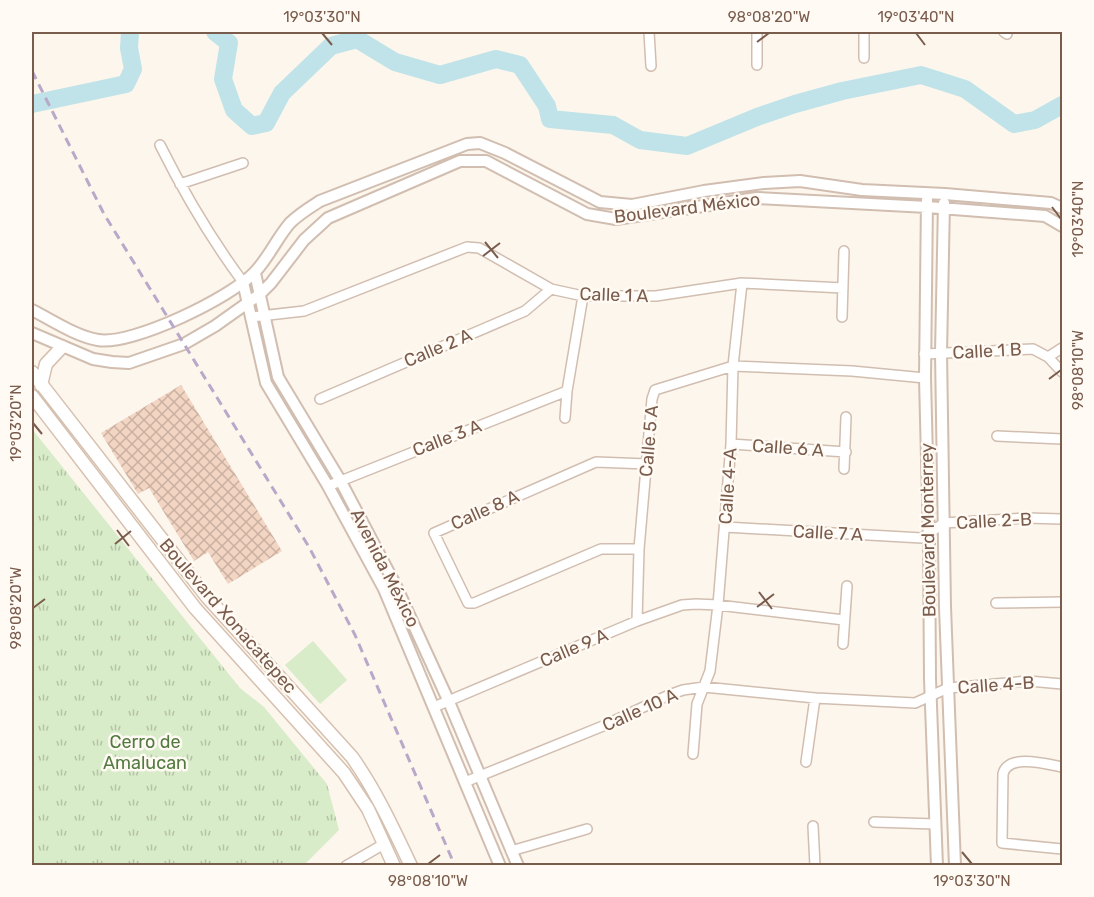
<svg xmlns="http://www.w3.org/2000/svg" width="1094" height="897" font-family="Rubik,sans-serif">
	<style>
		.park { fill: url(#park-tufts) }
		.pitch { fill: #d8ecc9 }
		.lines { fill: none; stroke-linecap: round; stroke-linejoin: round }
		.river { stroke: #bfe3e8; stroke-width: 18 }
		.building { fill: url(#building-cross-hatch) }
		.minor-casing { stroke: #d1beb0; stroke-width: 12 }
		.tertiary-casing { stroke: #d1beb0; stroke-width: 14 }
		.secondary-casing { stroke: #d6c0b0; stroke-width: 15 }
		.minor { stroke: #fff; stroke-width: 9 }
		.tertiary { stroke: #fff; stroke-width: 10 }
		.secondary { stroke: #fff; stroke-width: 12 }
		.rail { stroke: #b9a8c9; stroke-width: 3; stroke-dasharray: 9 6; stroke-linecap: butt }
		.ticks { fill: none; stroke: #7a5c4d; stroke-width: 2 }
		.labels { text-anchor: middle; stroke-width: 5; stroke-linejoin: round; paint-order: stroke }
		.street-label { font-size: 18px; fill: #7a5c4d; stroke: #fffaf3 }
		.park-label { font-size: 18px; fill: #537a41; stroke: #fffaf3 }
		.neatline { fill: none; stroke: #7a5c4d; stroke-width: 2 }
		.ticks-label { font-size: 15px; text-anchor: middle; fill: #7a5c4d }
	</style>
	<defs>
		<pattern id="park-tufts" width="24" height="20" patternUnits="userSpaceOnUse" patternTransform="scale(1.5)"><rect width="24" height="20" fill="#d8ecc9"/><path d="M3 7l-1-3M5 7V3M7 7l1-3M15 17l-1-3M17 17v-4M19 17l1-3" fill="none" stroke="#b4c2a5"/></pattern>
		<pattern id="building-cross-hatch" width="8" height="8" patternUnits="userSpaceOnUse" patternTransform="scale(1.5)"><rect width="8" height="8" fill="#f3d5c3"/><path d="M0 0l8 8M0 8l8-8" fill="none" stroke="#cab0a1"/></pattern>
	</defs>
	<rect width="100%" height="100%" fill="#fdf6ec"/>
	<path class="park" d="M32 429 240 688 264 707 327 784 339 830 304 865H32Z"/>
	<path class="pitch" d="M313 641 347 680 320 704 285 665Z"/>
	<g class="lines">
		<path class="river" d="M215 32 229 43 223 79 234 110 252 126 266 123 282 93 331 46 357 39 395 62 440 75 496 59 520 65 547 106 550 119 613 125 640 140 687 146 757 117 795 104 842 91 921 75 965 89 1014 124 1035 120 1062 105
			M32 104 126 84 133 69 129 48 130 32"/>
	</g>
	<path class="building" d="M181 385 282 551 228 584 208 552 194 561 149 488 138 494 101 433Z"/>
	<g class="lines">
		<defs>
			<path id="minor" d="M649 32 651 66
				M757 32V65
				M864 32V58
				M1004 32 1007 34
				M160 145C184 193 211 239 243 282
				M180 184 243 163
				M251 317 304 311 467 247 479 248 551 289 583 296H656L742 283 843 288
				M842 317 844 251
				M924 354 1033 349 1048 357 1062 372
				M1048 357 1062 348
				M320 399 525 311 551 289
				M565 418 567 391 583 296
				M997 436 1062 439
				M731 444 846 452
				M844 469 846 417
				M328 486 567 391
				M725 527 922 538 944 523 1026 518 1062 519
				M639 549H601L474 603H468L434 533 596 462 647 464
				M996 603 1062 602
				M637 621 639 549 652 399 655 390 733 366 852 371 925 378
				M843 644 847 586
				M434 707 637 621 682 605 696 604 718 605 844 620
				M693 754 697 704 710 671 718 605 731 444 733 366 742 283
				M806 762 815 698
				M1062 767C1047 764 1008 753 1003 774L1002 843 1062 849
				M465 782 603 726 669 695 683 690 704 687 815 698 915 703 948 688 1029 681 1062 684
				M874 822 935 824
				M813 826 815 866
				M511 851 587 829
				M346 866 384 844"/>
			<path id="tertiary" d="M927 200 925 378 929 540 930 679 937 866
				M944 203 941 353 945 607 955 866
				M255 273 278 377 340 480 395 584 449 702 518 866
				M243 282 266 383 328 486 384 589 500 866
				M32 310C52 320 75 336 98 340 132 346 232 297 255 272 269 257 277 238 290 223 299 214 309 208 320 201L467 144 480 143 505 153 600 202 632 205 704 191 764 183 800 181 862 190 945 194 1051 203 1062 208
				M32 333 93 359 112 362 129 363 184 344 215 326 260 294 271 283 304 240 328 218 460 161H486L587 214 616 219 757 198 927 207 1045 216 1062 226"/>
			<path id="secondary" d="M32 372 207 597 352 757C376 791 393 828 411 866
				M41 385 46 364 62 347
				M32 396 195 608 344 773 368 809 394 866"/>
		</defs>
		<use href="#minor" class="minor-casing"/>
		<use href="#tertiary" class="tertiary-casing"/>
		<use href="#secondary" class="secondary-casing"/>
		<use href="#minor" class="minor"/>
		<use href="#tertiary" class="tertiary"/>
		<use href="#secondary" class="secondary"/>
		<path class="rail" d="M32 71 104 214 309 547 355 635 455 866"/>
	</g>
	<path class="ticks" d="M322 33 332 45M916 33 925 45M757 42 769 33M1052 207 1061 219M485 242 498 258M483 256 500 243M1049 379 1061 370M33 423 42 434M117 530 129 546M115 544 131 531M759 592 772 609M757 607 774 594M33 608 45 599M962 852 972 864M428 864 440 855"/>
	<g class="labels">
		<g class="street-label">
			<text transform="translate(687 208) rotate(-7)" y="6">Boulevard México</text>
			<text transform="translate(614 295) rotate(2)" y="6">Calle 1 A</text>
			<text transform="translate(438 348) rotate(-23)" y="6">Calle 2 A</text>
			<text transform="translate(987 351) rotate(-3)" y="6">Calle 1 B</text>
			<text transform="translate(447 438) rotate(-21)" y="6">Calle 3 A</text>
			<text transform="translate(649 441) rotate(-85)" y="6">Calle 5 A</text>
			<text transform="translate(788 448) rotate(4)" y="6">Calle 6 A</text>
			<text transform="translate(728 486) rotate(-86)" y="6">Calle 4-A</text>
			<text transform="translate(485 510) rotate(-24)" y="6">Calle 8 A</text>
			<text transform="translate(994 521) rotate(-3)" y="6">Calle 2-B</text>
			<text transform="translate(928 530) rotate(-91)" y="6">Boulevard Monterrey</text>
			<text transform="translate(828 533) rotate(3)" y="6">Calle 7 A</text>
			<text transform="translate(385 568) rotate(63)" y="6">Avenida México</text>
			<text transform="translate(228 616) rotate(49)" y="6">Boulevard Xonacatepec</text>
			<text transform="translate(574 648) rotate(-23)" y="6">Calle 9 A</text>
			<text transform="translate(996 685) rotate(-4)" y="6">Calle 4-B</text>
			<text transform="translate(640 710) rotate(-24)" y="6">Calle 10 A</text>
		</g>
		<g class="park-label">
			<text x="145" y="748">Cerro de<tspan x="145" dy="21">Amalucan</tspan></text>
		</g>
	</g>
	<rect width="1094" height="897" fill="none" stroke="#fffaf3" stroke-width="66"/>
	<rect x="33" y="33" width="1028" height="831" class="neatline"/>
	<g class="ticks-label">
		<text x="322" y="22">19°03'30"N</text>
		<text x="769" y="22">98°08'20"W</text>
		<text x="916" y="22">19°03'40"N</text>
		<text transform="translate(1078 219) rotate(-90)" y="5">19°03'40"N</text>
		<text transform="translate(1078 370) rotate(-90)" y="5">98°08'10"W</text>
		<text transform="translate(16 423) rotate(-90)" y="5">19°03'20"N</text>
		<text transform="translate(16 608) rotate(-90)" y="5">98°08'20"W</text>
		<text x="428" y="886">98°08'10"W</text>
		<text x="972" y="886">19°03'30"N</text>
	</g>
</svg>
